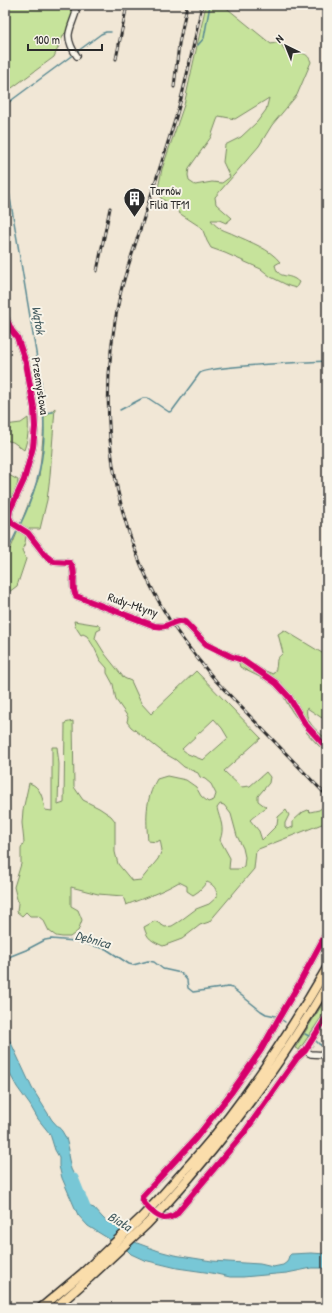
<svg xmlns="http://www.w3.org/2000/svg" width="332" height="1313" font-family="'Patrick Hand',sans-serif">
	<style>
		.green { fill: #c6e39b; stroke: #788763; fill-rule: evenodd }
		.water { fill: #78c7d6; stroke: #598992 }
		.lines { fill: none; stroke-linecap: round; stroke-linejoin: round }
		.stream { stroke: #598992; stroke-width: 1.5 }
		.river { stroke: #78c7d6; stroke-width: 9 }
		.street-casing { stroke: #2b2b2b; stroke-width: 8 }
		.primary-casing { stroke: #2b2b2b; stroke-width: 11 }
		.street { stroke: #f7f3e8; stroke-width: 5.5 }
		.primary { stroke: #faddab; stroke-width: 8 }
		.rail-casing { stroke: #2b2b2b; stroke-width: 3 }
		.rail { stroke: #f7f3e8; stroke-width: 1.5; stroke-dasharray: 4.5; stroke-linecap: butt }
		.primary-bridge-casing { stroke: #2b2b2b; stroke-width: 11; stroke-linecap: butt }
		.primary-bridge { stroke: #faddab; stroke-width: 8 }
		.cycleway-casing { stroke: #f7f3e8; stroke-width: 8 }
		.cycleway { stroke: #d6006c; stroke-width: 6 }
		.labels { text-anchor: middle; stroke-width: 4; stroke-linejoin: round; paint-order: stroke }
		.poi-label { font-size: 12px; fill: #2b2b2b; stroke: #f7f3e8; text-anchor: start }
		.street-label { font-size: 12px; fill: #2b2b2b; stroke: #f7f3e8 }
		.water-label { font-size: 13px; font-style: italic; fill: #425a5e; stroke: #f7f3e8 }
	</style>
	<rect width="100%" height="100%" fill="#f1e7d6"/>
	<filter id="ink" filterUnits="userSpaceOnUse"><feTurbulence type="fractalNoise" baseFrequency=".025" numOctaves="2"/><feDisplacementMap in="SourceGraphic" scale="8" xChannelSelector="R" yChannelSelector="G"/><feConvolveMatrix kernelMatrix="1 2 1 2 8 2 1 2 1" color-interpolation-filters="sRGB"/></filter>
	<g filter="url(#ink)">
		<path class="green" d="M6 5H66L72 8 73 12 67 31 64 34 54 57 5 93V7Z
			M206 5H223L271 44 280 42 286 53C297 53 307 50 311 62L297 95 272 125 259 146 215 197 216 204 232 218 226 223 219 220H211C218 230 225 230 235 235 250 242 270 249 280 262L275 265C278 278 284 274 293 278 296 279 297 281 299 282L296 288 289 286 271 277 261 269 225 253 211 248 207 241 202 228 179 213 174 207 162 199 157 193 162 169 184 105ZM269 98 266 110 257 122 241 137 225 145 223 162 230 177 222 183 212 182 195 185 189 181 188 175 189 168 211 137 217 120 219 116 235 119Z
			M55 408 50 476 47 500 40 529H27L25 543 22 550 26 559 17 586 9 592H5V554L11 548 39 477 43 437 44 418Z
			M28 418C29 429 28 439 24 450L13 442 5 440V425L21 423Z
			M5 473 18 480C17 491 13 496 5 502Z
			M74 621 99 625 101 629 97 631 95 638 105 654 124 678 131 681 141 703 151 714 196 671 261 738 224 771 241 787 250 786 266 772 270 777 269 783 258 796V801L266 807C261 812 255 815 250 820L259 831 262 840 277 825 278 817 286 810 289 815 285 823V827L288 829 293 827V821L303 812 308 810 310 812 319 810 327 804V822L256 850 254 869 209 922 200 925 182 939 163 946C152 941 147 939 144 927L155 921 165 927 172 926 180 921 196 909 209 904 217 897C217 889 214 885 207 882L199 891 193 895 187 891V886L179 882C162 892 144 898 126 905L123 896 98 894 71 887V906L78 910 82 920 78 931 70 937H62L56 936 49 931 44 921 38 916H30L26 912 22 916 17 912 18 903 14 887 21 864V849L24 842 22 823 23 810 29 783C41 786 43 800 45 810L52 811V747H57L59 764 58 805 64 803 65 723 73 721 74 787 83 800 99 808 111 816 115 821V852L118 864 132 881 141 880 158 859 162 850 160 840 157 842 148 841C146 818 145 800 157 779L167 776 186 780 196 787 201 796 208 802 214 800 216 794 211 784 205 779 200 777 198 773 184 767 176 760 164 753 131 727 127 722 128 717 116 700 113 684 107 673V668L100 660 94 647 87 636 83 634 81 635 75 626ZM214 719 222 728 228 738 203 760 188 754 182 749ZM220 804 224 805 231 814 237 836 243 848 245 857 244 866 240 869H229L230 858 220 840C225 827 220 821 217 808Z
			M284 630 327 656V709L322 718 307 708C304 722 318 731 327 740V753L318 745 306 732 307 727 300 716 296 717C290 710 286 700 281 692 272 681 252 674 240 667L238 660 273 674C274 672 276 670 276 668 278 659 274 661 283 653L278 634Z
			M327 997V1009L299 1050 295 1048Z"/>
		<path class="water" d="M5 1030 32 1088 52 1120 62 1131 66 1138 69 1150 68 1155 71 1169 76 1179 77 1185 83 1202 88 1206 94 1208 102 1217 106 1221 119 1225 125 1231 132 1240 137 1243 159 1251 174 1255 212 1261 260 1264 273 1267 283 1265 287 1262 289 1256 291 1254 311 1253 327 1254V1268H312L287 1273 243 1277H230L212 1273 177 1268 144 1260 131 1254 127 1250 88 1226 78 1215 62 1178 59 1166V1157L55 1150 50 1134 38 1119 30 1105 17 1087 5 1065Z"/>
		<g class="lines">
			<path class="stream" d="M198 45 204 38 210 5
				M5 105 101 34 106 32H111
				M5 176 8 186 41 382C42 398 44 415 44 431 44 463 34 496 20 525
				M120 410 143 398H148L169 412 172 411 200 373C208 366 309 362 327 361
				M43 413 53 412
				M5 556 18 529
				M5 962 11 956 26 950 45 940 51 939 75 941 106 949 129 964 133 965 148 961 154 962 163 969 181 973 187 980 188 988 193 992 228 987 232 988 261 1011 266 1014 276 1016
				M282 1020 285 1022
				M305 1034 311 1037
				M316 1041 319 1044 327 1049"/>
			<path class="river" d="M74 1178 87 1210"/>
			<defs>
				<path id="street" d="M72 5 76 12C74 19 70 27 69 34 68 41 73 51 77 56
					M5 316 12 331 17 337 26 363 34 408 35 427 33 447 24 480 10 510 9 517 12 523 28 533 45 555 54 562 70 563C78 571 70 586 76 596L155 626C158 626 162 627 165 626 174 624 175 619 185 622L206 644 230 656 242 660 276 683 289 697 305 724 327 748
					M327 932 299 984 279 1018 261 1050 231 1093 196 1138 142 1197C142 1204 157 1217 164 1218 169 1218 172 1217 176 1214L244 1133 297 1058 305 1051 327 1016
					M305 1051 311 1054 327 1055"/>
				<path id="primary" d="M159 1199C179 1176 200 1154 219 1130 259 1079 294 1025 327 968
					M165 1205C227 1137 280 1065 327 985
					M41 1308 84 1272
					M55 1308 89 1278"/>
			</defs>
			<use href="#street" class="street-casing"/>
			<use href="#primary" class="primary-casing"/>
			<use href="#street" class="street"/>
			<use href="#primary" class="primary"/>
			<defs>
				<path id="rail" d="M202 5C194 42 187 80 176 117 164 155 152 192 140 230 133 252 125 273 120 295 95 409 109 524 172 624 185 644 201 663 216 681L327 796
					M116 59 127 5
					M174 87 179 44 187 5
					M97 271 110 208"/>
			</defs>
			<use href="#rail" class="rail-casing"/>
			<use href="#rail" class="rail"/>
			<defs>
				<path id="primary-bridge" d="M84 1272 141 1218 159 1199
					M89 1278 147 1224 165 1205"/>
			</defs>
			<use href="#primary-bridge" class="primary-bridge-casing"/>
			<use href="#primary-bridge" class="primary-bridge"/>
			<defs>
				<path id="cycleway" d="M5 316 12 331 17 337 26 363 34 408 35 427 33 447 24 480 10 510 9 517 12 523 28 533 45 555 54 562 70 563C78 571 70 586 76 596L155 626C158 626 162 627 165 626 174 624 175 619 185 622L206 644 230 656 242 660 276 683 289 697 305 724 327 748
					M327 932 299 984 279 1018 261 1050 231 1093 196 1138 142 1197C142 1204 157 1217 164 1218 169 1218 172 1217 176 1214L244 1133 297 1058 305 1051 327 1016"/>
			</defs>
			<use href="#cycleway" class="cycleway-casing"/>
			<use href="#cycleway" class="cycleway"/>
		</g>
	</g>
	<defs>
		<symbol id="building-pin" viewBox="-11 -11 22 30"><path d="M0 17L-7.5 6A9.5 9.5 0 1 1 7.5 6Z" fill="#2b2b2b" stroke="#f7f3e8"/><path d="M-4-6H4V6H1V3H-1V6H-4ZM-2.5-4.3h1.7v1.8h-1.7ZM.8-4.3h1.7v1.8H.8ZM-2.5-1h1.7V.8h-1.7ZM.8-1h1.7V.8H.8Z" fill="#fff"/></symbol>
	</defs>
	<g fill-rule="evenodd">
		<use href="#building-pin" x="122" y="186" width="25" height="34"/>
	</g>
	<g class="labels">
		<g class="poi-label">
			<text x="150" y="195">Tarnów<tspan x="150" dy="14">Filia TF11</tspan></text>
		</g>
		<g class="street-label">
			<text transform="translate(40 386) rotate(81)" y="4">Przemysłowa</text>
			<text transform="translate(133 605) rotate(19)" y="4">Rudy-Młyny</text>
		</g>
		<g class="water-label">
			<text transform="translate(39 320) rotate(80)" y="5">Wątok</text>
			<text transform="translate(93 939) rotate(16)" y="5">Dębnica</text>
			<text transform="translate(120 1221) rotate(31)" y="5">Biała</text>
		</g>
	</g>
	<rect width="332" height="1313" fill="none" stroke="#f7f3e8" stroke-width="20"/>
	<rect x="10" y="10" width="312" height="1293" fill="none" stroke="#2b2b2b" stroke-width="1.5" filter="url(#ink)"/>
	<g transform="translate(286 46) rotate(317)" stroke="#f7f3e8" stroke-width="3" paint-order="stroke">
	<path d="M0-3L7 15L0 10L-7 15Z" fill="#2b2b2b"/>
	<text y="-6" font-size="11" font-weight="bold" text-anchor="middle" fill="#2b2b2b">N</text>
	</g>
	<path d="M28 44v6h74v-6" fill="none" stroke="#2b2b2b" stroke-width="2"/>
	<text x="34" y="44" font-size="12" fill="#2b2b2b" stroke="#f7f3e8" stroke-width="3" paint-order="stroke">100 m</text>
</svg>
